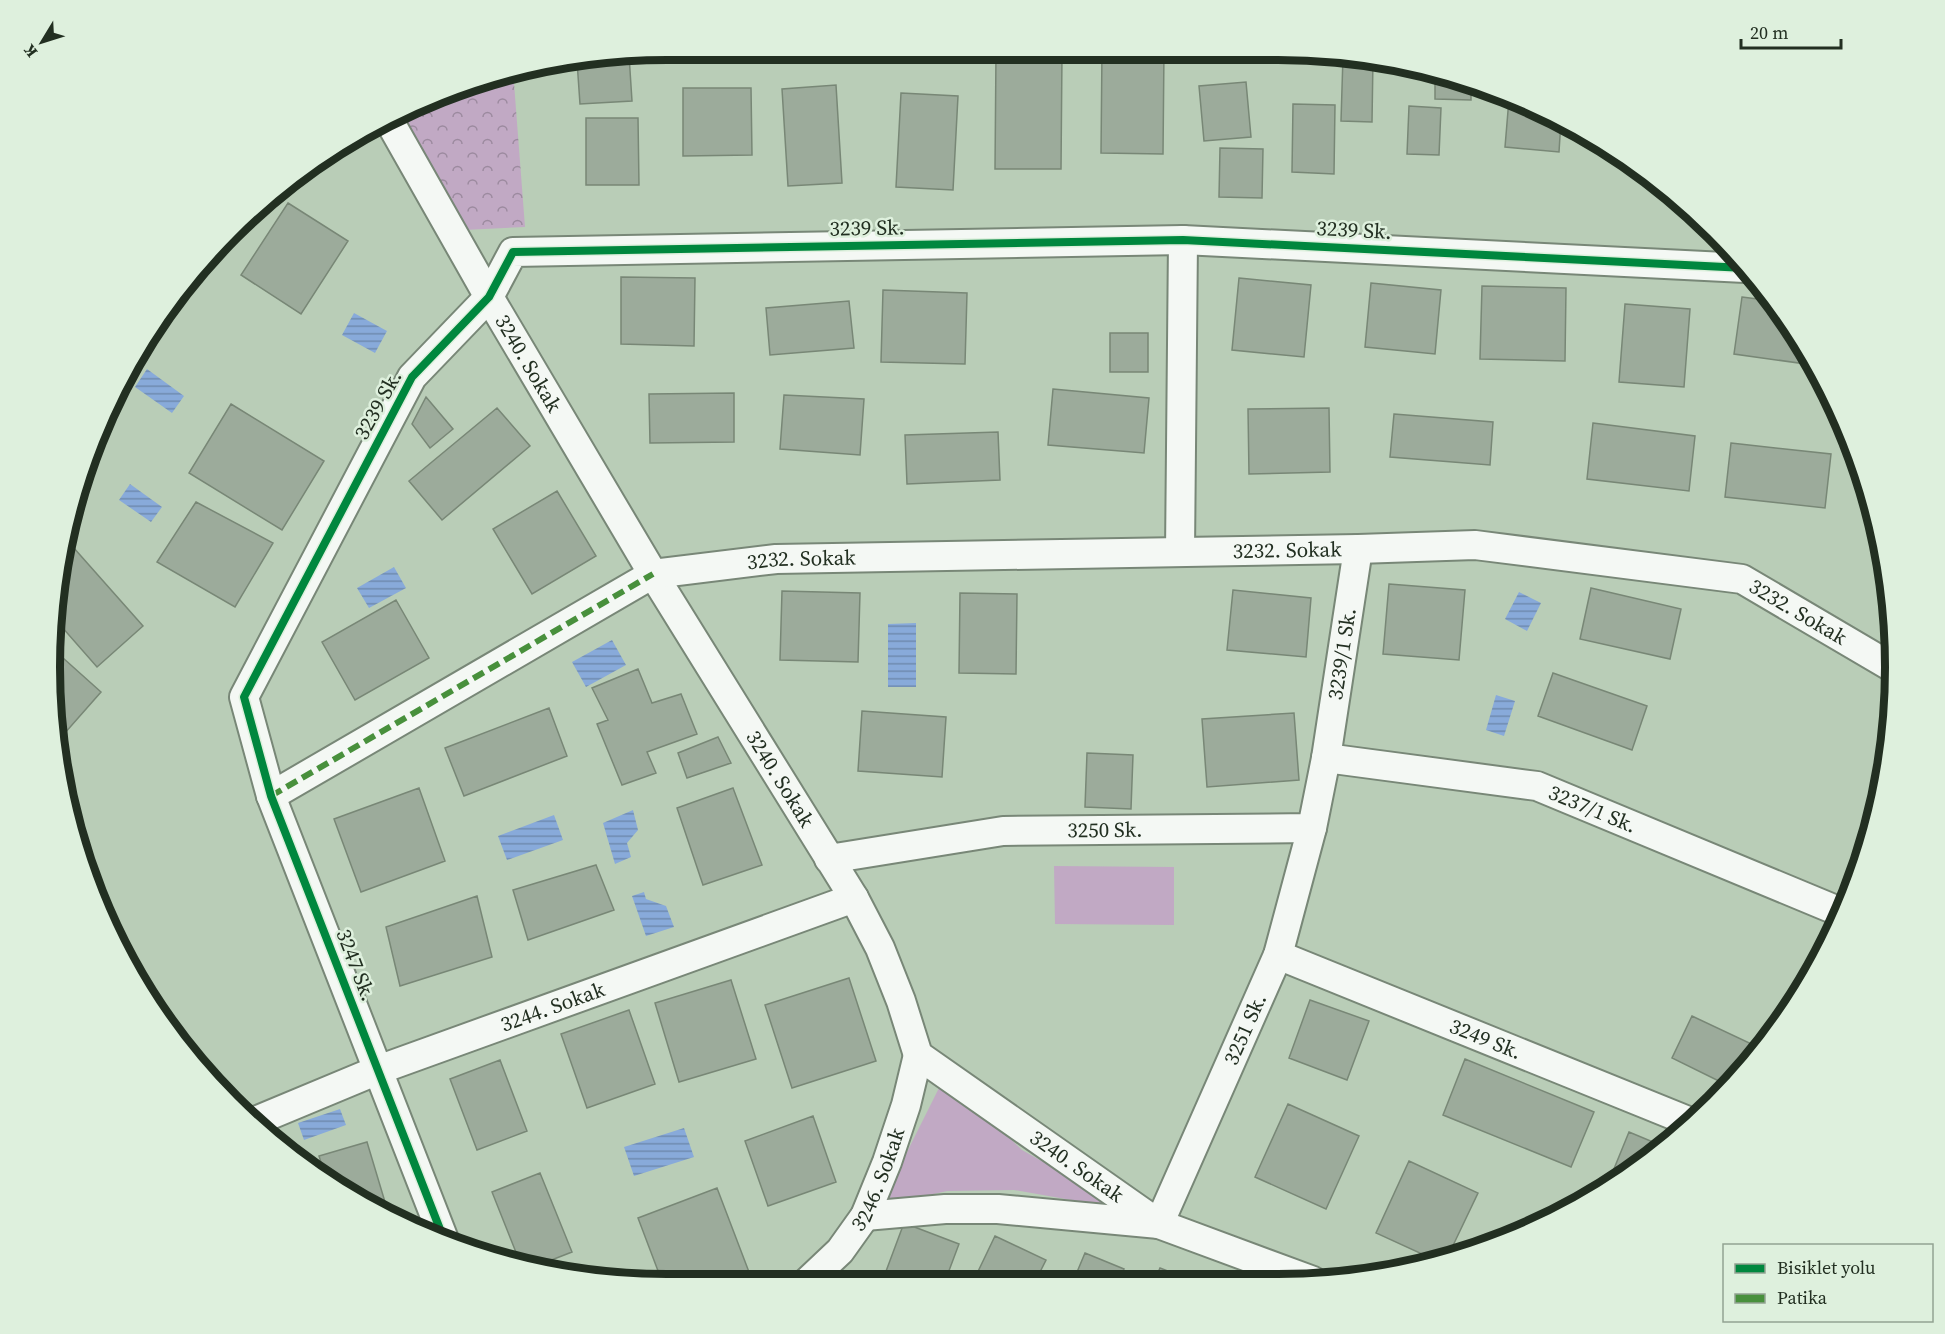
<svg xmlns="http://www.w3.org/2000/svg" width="1945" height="1334" font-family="'Source Serif 4',serif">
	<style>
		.green { fill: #c1a9c4 }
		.forest { fill: url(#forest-crowns) }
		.water { fill: url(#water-rules) }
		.building { fill: #9cab9b; stroke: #788776; stroke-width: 1.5 }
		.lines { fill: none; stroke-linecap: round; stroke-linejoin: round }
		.minor-casing { stroke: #788777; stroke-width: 32 }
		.minor { stroke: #f4f8f4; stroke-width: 28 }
		.quiet { stroke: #48903c; stroke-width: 6; stroke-dasharray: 12 6; stroke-linecap: butt }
		.cycleway-casing { stroke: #def0dd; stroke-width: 11 }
		.cycleway { stroke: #00873e; stroke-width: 8 }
		.labels { text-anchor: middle; stroke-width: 5; stroke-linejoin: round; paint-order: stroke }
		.street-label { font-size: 21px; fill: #222f21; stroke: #def0dd }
		.rim { fill: none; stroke: #222f21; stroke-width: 8 }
	</style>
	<defs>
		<pattern id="forest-crowns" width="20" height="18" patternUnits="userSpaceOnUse" patternTransform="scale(1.5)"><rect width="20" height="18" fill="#c1a9c4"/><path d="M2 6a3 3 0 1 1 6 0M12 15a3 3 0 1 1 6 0" fill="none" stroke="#9c8a9f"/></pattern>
		<pattern id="water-rules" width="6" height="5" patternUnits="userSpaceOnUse" patternTransform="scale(1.5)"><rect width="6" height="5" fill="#88aada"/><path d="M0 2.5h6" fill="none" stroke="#6f8bb0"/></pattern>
	</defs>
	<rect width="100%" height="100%" fill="#b9cdb7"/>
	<path class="green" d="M1054 866 1174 867V925L1055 924Z
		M945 1076 1022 1150 1128 1210 1014 1190 947 1191 880 1206Z"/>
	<path class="forest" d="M513 70 525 227 464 230 397 112Z"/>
	<path class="water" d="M354 313 387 331 375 353 342 335Z
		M147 369 184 396 172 413 135 387Z
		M130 484 162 507 151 522 119 500Z
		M394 567 406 588 369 608 357 588Z
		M1519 592 1541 603 1527 631 1505 619Z
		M916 623V687H888V624Z
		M612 640 626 665 586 687 572 662Z
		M1496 695 1515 701 1504 736 1486 730Z
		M633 810 638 830 627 843 631 857 615 864 603 823Z
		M554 815 563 840 507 860 498 836Z
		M644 892 646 899 666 906 674 927 646 936 632 896Z
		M340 1109 346 1125 304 1140 298 1123Z
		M684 1128 694 1157 634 1176 624 1147Z"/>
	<path class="building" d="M1102 50H1164L1163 154 1101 153Z
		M996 53 1062 54 1061 169H995Z
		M629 55 632 101 580 104 577 61Z
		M1343 56 1373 59 1372 122 1341 121Z
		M1435 74 1471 86V100L1435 99Z
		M1246 82 1251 137 1204 141 1199 86Z
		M836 85 842 183 788 186 782 89Z
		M683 88H751L752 155 683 156Z
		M901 93 958 96 953 190 896 187Z
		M1509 99 1551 113 1561 120 1559 152 1505 147Z
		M1293 104 1335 105 1334 174 1292 172Z
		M1409 106 1441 108 1439 155 1407 154Z
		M586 118H638L639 185H586Z
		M1220 148 1263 149 1262 198 1219 197Z
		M288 203 348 241 301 314 241 275Z
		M621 277 695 278 694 346 621 344Z
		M1239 278 1311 285 1304 357 1232 350Z
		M1371 283 1441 290 1435 354 1365 347Z
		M1482 286 1566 288 1565 361 1480 359Z
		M883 290 967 293 965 364 881 362Z
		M1742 297 1773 301 1792 324 1813 365 1734 354Z
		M849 301 854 348 770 355 766 308Z
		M1625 304 1690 309 1684 387 1619 382Z
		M1110 333H1148V372H1110Z
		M1053 389 1149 398 1144 453 1048 445Z
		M734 393V442L650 443 649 394Z
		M784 395 864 399 860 455 780 449Z
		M426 397 453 429 430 448 412 424Z
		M231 404 324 461 282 530 189 473Z
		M497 408 530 446 442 520 409 481Z
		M1329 408 1330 472 1249 474 1248 409Z
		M1394 414 1493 422 1490 465 1390 457Z
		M1593 423 1695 436 1689 491 1587 479Z
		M998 432 1000 480 907 484 905 435Z
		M1731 443 1831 454 1825 508 1725 497Z
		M557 491 596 556 532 594 493 529Z
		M196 502 273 543 235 607 157 562Z
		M73 547 143 626 97 667 54 618 55 587 63 556Z
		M1389 584 1465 590 1459 660 1383 654Z
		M1591 588 1681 609 1670 659 1580 639Z
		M1233 590 1311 598 1306 657 1227 650Z
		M782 591 860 593 858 662 780 660Z
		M960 593 1017 594 1016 674 959 673Z
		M396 600 429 658 355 700 322 642Z
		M53 649 101 692 57 742 55 740 51 707Z
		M638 669 652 703 681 694 697 734 647 752 656 773 622 785 597 724 608 720 592 688Z
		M1553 673 1647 706 1632 750 1538 716Z
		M549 708 567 756 464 796 445 748Z
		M862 711 946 717 942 777 858 771Z
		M1294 713 1299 780 1207 787 1202 719Z
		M718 737 731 763 687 778 678 753Z
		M1087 753 1133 755 1131 809 1085 807Z
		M419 788 445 861 361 892 334 819Z
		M733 788 762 865 703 885 677 808Z
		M596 865 614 910 528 940 513 890Z
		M477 896 492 957 400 986 386 927Z
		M849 978 876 1061 792 1088 765 1005Z
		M731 980 756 1059 679 1082 655 1003Z
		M1310 1000 1369 1021 1347 1080 1289 1058Z
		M629 1010 655 1084 587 1108 561 1034Z
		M1692 1016 1760 1048 1729 1086 1672 1058Z
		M1465 1059 1594 1112 1571 1167 1443 1115Z
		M500 1060 527 1131 477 1150 450 1079Z
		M1288 1104 1359 1136 1326 1209 1255 1177Z
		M813 1116 836 1182 768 1206 745 1141Z
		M1629 1132 1665 1147 1654 1157 1607 1186Z
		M367 1142 385 1202 371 1206 327 1182 319 1156Z
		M1409 1161 1478 1193 1448 1256 1435 1260 1376 1233Z
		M540 1173 572 1252 531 1268 521 1265 492 1192Z
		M717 1188 749 1272 717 1284H663L638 1218Z
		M1541 1216 1550 1221 1535 1226Z
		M904 1223 959 1244 944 1284H889L882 1282Z
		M995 1236 1046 1260 1034 1284H972Z
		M1085 1253 1124 1269 1118 1284H1072Z
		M1160 1268 1201 1284H1153Z"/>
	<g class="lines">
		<defs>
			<g id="minor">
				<path id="s1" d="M387 117 489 297 653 574 854 898 880 948 901 1001 918 1055 1159 1224 1313 1281"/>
				<path d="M1180 552 1183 240"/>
				<path id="s2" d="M1326 758 1537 786 1843 913"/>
				<path id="s3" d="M271 796 653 574 776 559 1358 549 1475 545 1742 579 1895 669"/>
				<path id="s4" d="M829 859 1003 831 1312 828 1326 758 1358 549"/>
				<path id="s5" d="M1278 955 1693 1123"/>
				<path id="s6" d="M253 1122 378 1070 854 898"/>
				<path id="s7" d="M865 1216 945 1209H998L1159 1224 1278 955 1312 828"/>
				<path d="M445 1242 271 796 244 697 412 377 489 297 513 252 1183 240 1745 268"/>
				<path id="s8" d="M805 1284 840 1251 865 1216 887 1162 906 1105 918 1055"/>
			</g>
		</defs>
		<use href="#minor" class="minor-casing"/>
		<use href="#minor" class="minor"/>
		<path class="quiet" d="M271 796 653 574"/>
		<defs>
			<path id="cycleway" d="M445 1242 271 796 244 697 412 377 489 297 513 252 1183 240 1745 268"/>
		</defs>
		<use href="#cycleway" class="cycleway-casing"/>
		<use href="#cycleway" class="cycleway"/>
	</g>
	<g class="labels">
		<g class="street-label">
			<text transform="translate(867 228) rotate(-1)" y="7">3239 Sk.</text>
			<text transform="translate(1354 230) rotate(3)" y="7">3239 Sk.</text>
			<text dy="7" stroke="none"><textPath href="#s1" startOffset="284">3240. Sokak</textPath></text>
			<text transform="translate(378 405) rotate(-61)" y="7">3239 Sk.</text>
			<text dy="7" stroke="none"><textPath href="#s3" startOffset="1077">3232. Sokak</textPath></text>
			<text dy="7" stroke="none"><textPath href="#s3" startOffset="591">3232. Sokak</textPath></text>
			<text dy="7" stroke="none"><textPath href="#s3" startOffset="1599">3232. Sokak</textPath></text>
			<text dy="7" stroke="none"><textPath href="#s4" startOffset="662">3239/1 Sk.</textPath></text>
			<text dy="7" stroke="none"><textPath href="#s1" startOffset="770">3240. Sokak</textPath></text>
			<text dy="7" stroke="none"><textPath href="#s2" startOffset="273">3237/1 Sk.</textPath></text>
			<text dy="7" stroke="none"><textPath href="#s4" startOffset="278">3250 Sk.</textPath></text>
			<text transform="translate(356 965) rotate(69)" y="7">3247 Sk.</text>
			<text dy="7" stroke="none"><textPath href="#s6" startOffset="321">3244. Sokak</textPath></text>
			<text dy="7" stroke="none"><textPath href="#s7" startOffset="508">3251 Sk.</textPath></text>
			<text dy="7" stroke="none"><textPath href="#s5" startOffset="224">3249 Sk.</textPath></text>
			<text dy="7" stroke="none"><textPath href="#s1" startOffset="1274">3240. Sokak</textPath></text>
			<text dy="7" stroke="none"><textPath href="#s8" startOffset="130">3246. Sokak</textPath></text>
		</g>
	</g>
	<path d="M0 0H1945V1334H0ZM667 60H1278A607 607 0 0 1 1885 667V667A607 607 0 0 1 1278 1274H667A607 607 0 0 1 60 667V667A607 607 0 0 1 667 60Z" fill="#def0dd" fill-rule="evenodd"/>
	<path class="rim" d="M667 60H1278A607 607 0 0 1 1885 667V667A607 607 0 0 1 1278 1274H667A607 607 0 0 1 60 667V667A607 607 0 0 1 667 60Z"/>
	<rect x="1723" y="1244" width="210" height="78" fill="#def0dd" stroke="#93a392" stroke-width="1.5"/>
	<rect x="1735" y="1264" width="30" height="9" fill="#00873e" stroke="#93a392" stroke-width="1.5"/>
	<text x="1777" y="1274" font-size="18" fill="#222f21">Bisiklet yolu</text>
	<rect x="1735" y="1294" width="30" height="9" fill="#48903c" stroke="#93a392" stroke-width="1.5"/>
	<text x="1777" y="1304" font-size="18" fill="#222f21">Patika</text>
	<g transform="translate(42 42) rotate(232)" stroke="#def0dd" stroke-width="4.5" paint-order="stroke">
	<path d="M0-4.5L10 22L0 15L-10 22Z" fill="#222f21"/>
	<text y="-9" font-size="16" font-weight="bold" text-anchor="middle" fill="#222f21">K</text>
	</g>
	<path d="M1741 39v9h100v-9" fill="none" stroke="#222f21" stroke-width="3"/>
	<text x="1750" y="39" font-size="18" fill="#222f21" stroke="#def0dd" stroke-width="4.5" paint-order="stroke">20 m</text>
</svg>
